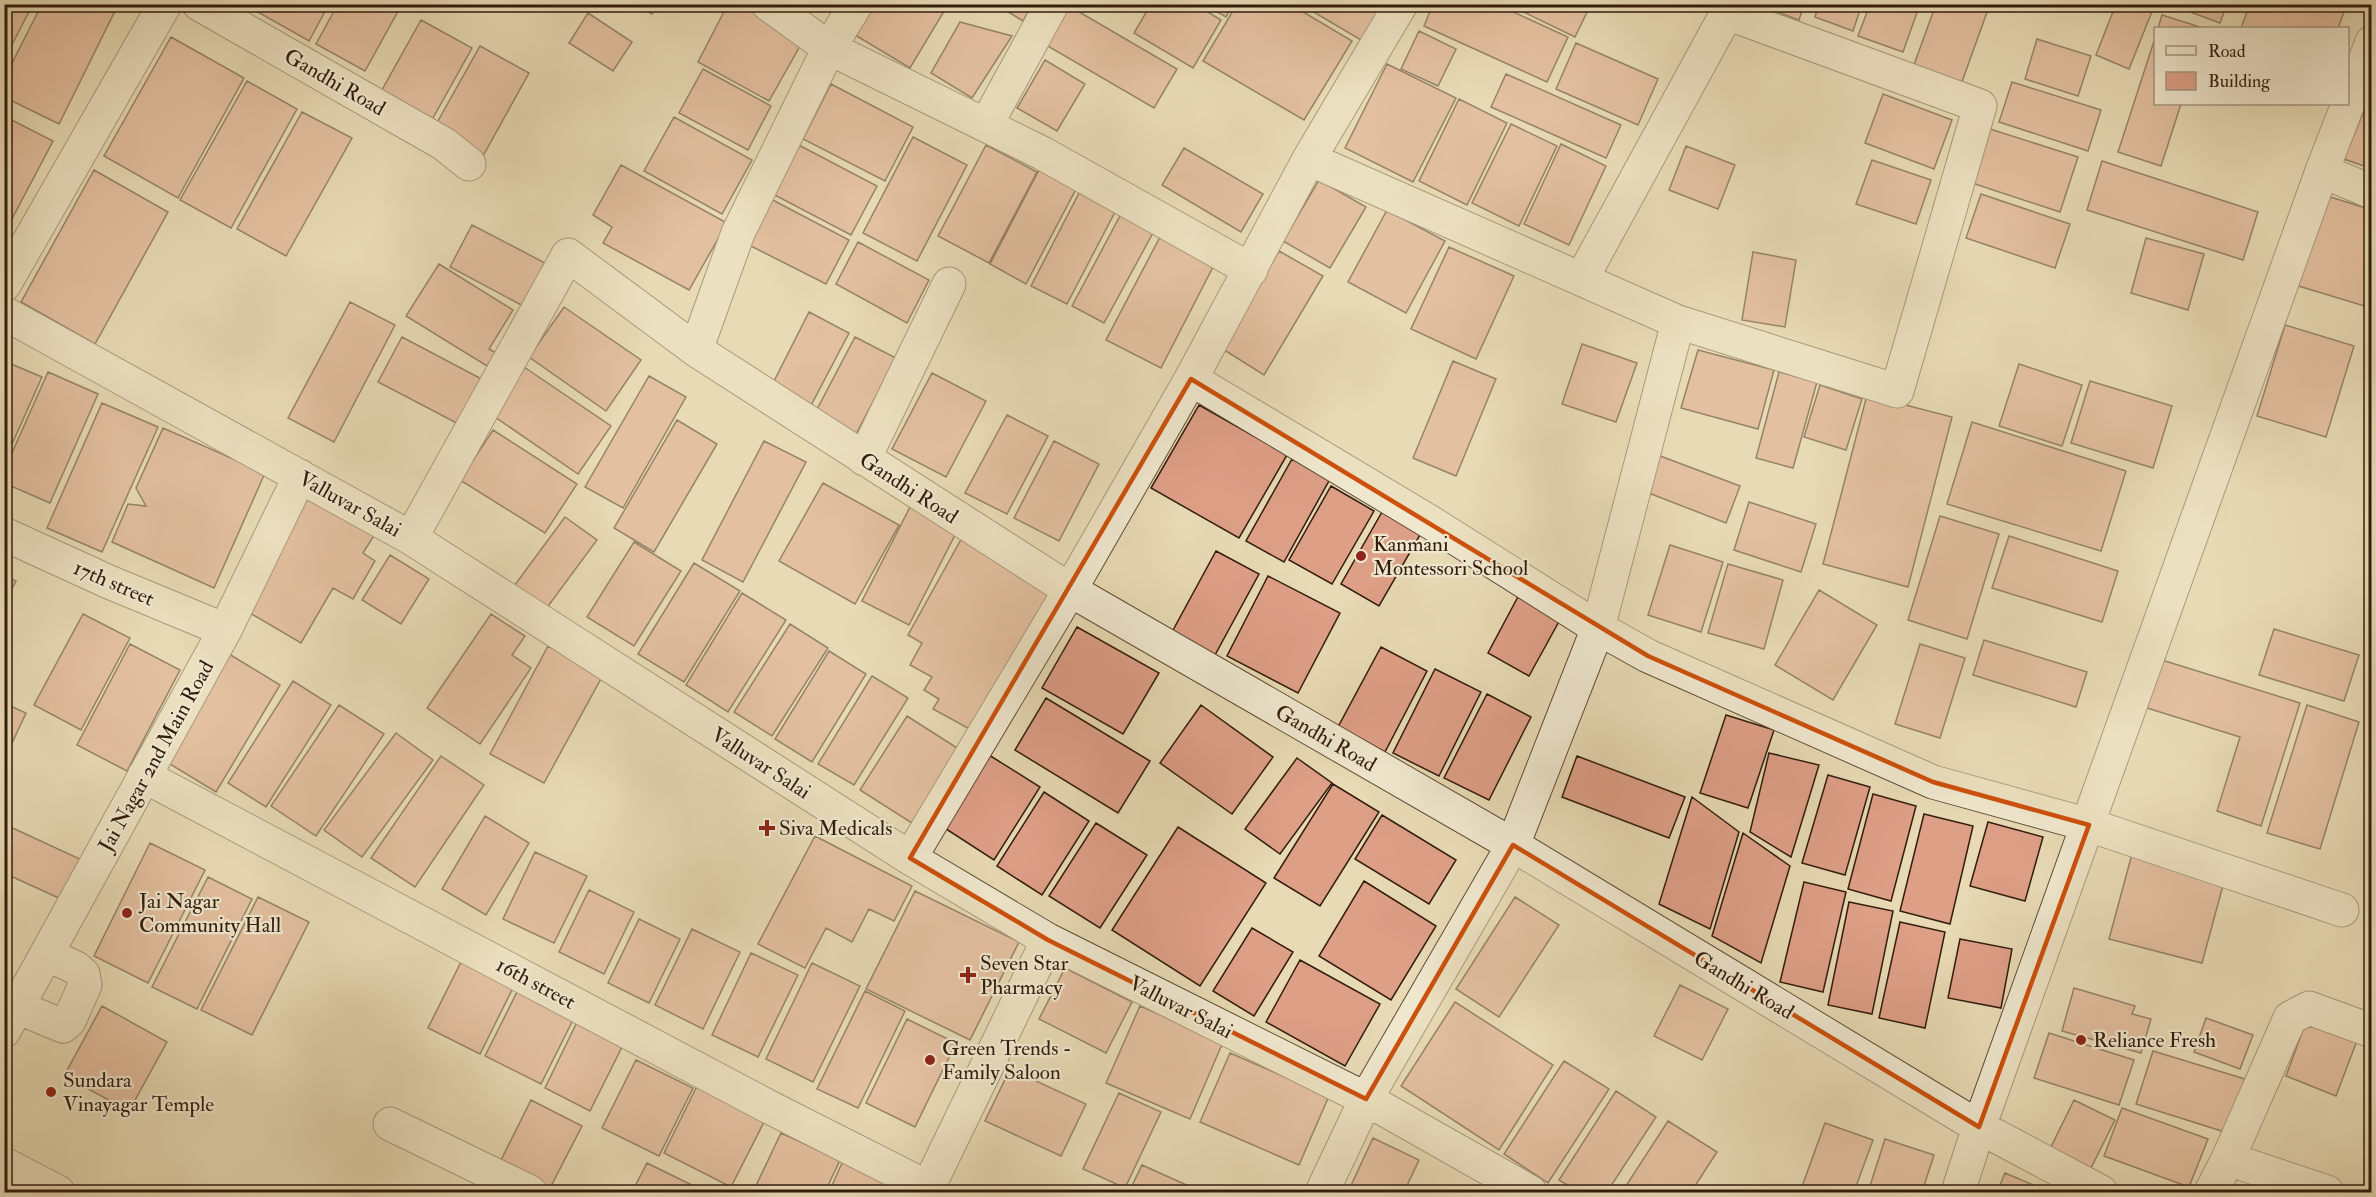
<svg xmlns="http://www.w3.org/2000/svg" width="2376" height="1197" font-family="'IM FELL Double Pica',serif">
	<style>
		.building { fill: #de9f87; stroke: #331c0c; stroke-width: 1.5 }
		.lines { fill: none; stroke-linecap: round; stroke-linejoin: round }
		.minor-casing { stroke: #604c36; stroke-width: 35 }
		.minor { stroke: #efe7ce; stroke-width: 33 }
		.marked { fill: none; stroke: #cd500c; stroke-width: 4.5; stroke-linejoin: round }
		.poi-dot { fill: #8f2418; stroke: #efe7ce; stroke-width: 2 }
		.labels { text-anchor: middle; stroke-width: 4.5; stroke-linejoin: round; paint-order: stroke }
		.street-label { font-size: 21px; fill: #331c0c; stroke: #efe7ce }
		.poi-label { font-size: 21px; fill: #331c0c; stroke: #efe7ce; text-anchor: start }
	</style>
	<rect width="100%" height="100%" fill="#e7dab4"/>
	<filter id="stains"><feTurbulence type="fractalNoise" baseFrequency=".00333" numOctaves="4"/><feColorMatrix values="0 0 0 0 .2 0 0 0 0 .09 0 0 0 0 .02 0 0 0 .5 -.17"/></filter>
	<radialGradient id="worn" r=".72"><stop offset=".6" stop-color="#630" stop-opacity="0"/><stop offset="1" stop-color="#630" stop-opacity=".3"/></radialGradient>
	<path class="building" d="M4 4H33L4 60Z
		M42 4 118 5 59 124 4 97V79Z
		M259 4H329L309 41 256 11Z
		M338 4H402L365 71 316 44Z
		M634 4H657L652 14Z
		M728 4H745L805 37 769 101 698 62Z
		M873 4H940L946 8 910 68 855 35Z
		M995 4H1033L1023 21Z
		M1151 4H1195L1221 20 1193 68 1134 33Z
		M1204 4H1233L1226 17Z
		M1237 4H1290L1352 41 1304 120 1203 61Z
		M1300 4H1389L1366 43Z
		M1433 4H1496L1568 37 1547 82 1424 26Z
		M1507 4H1591L1575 37Z
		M1756 4H1804L1799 20Z
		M1819 4H1862L1853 31 1815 17Z
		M1870 4H1920L1903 52 1858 36Z
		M1936 4H1990L1959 90 1911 73Z
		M2116 4H2155L2129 69 2096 55Z
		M2178 4H2227L2220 23 2177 7Z
		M2250 4H2347L2338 28H2241Z
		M1069 6 1177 69 1154 108 1046 45Z
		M588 13 632 42 613 71 569 43Z
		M2162 15 2203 28H2158Z
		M421 20 472 48 429 125 378 97Z
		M960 22 1012 36 972 98 931 73Z
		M1419 31 1456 49 1438 86 1401 69Z
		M2156 35V104H2181L2161 166 2118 152Z
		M171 37 244 78 178 198 104 156Z
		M2037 39 2091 56 2078 96 2025 79Z
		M1576 43 1658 79 1638 125 1556 89Z
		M480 46 529 73 483 156 434 128Z
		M1045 60 1085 84 1057 131 1017 108Z
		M1387 64 1456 98 1413 182 1345 148Z
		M703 69 771 106 748 150 679 113Z
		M1506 74 1621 125 1606 158 1491 107Z
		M247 81 297 109 231 228 180 200Z
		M2012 82 2101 110 2088 151 1999 122Z
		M831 84 913 127 885 181 803 139Z
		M2372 91V169L2344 159Z
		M1883 94 1952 120 1934 169 1865 143Z
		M1459 99 1507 123 1467 205 1419 181Z
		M302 112 352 138 286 256 237 229Z
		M4 116 53 141 4 234Z
		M674 117 752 160 722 214 644 171Z
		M1511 124 1557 146 1519 226 1472 203Z
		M1990 129 2078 157 2060 212 1972 183Z
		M913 137 967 165 917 261 863 233Z
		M793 142 877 186 851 235 767 191Z
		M1561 144 1606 166 1569 245 1524 224Z
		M986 145 1037 172 989 263 938 236Z
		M1686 146 1735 165 1718 209 1669 190Z
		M1184 148 1263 194 1241 232 1162 185Z
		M1872 160 1931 180 1916 224 1856 204Z
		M2102 161 2258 212 2243 260 2087 210Z
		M621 165 727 223 689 290 603 243 612 227 593 215Z
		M94 170 168 212 95 344 21 302Z
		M1039 170 1076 189 1026 284 990 264Z
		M1319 180 1366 207 1330 268 1283 241Z
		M1079 193 1115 212 1067 304 1031 286Z
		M1981 194 2070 224 2055 268 1966 238Z
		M2324 195 2372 210 2371 308 2295 285Z
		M767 197 849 240 826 284 743 242Z
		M1387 210 1445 241 1406 313 1348 282Z
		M1121 214 1154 231 1104 323 1072 306Z
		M472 225 547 264 525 307 450 267Z
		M1160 237 1214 265 1161 368 1106 340Z
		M2146 238 2204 254 2188 310 2131 293Z
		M858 242 929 280 907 323 836 284Z
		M1449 247 1514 276 1476 359 1411 329Z
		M1279 251 1323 276 1264 375 1221 348Z
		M1753 252 1796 260 1785 327 1742 320Z
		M439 264 513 310 489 349 496 353 487 366 406 316Z
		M350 302 395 325 334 442 288 418Z
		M564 307 641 360 606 411 529 357Z
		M809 312 849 333 807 413 768 393Z
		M2285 325 2354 346 2326 437 2257 416Z
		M402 337 493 385 470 430 378 382Z
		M855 337 896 358 855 436 814 415Z
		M1582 344 1637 363 1616 422 1562 404Z
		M1698 350 1774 370 1758 429 1681 408Z
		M4 361 42 377 4 462Z
		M1453 361 1496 379 1456 476 1413 458Z
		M2019 364 2082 385 2062 446 1999 426Z
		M524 367 611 426 578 474 492 415Z
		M48 372 98 394 50 503 4 483V471Z
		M1779 372 1817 382 1793 468 1756 458Z
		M932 373 986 401 946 477 892 449Z
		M649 376 686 397 623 508 585 487Z
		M2090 381 2172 406 2153 468 2071 443Z
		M1820 385 1862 399 1846 450 1804 437Z
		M1867 395 1952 417 1908 587 1823 564Z
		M102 403 158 427 102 552 47 528Z
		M1199 405 1287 455 1239 538 1151 488Z
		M1007 415 1048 436 1007 514 965 493Z
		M677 420 717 444 654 552 614 528Z
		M1972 422 2126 471 2101 551 1947 504Z
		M163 428 265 473 214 588 112 542 128 504 146 506 136 488Z
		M493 430 577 484 545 533 460 480Z
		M764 441 806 462 743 582 702 560Z
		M1054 441 1099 464 1059 541 1014 518Z
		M1655 454 1740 486 1726 523 1641 490Z
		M1292 459 1330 479 1284 562 1246 541Z
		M823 483 899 525 855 604 779 561Z
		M311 486 380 526 363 553 375 561 353 599 333 588 301 643 243 609Z
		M1331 486 1374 511 1332 584 1289 560Z
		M1749 502 1816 524 1801 572 1734 550Z
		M910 507 957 531 909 625 862 601Z
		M1382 512 1420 535 1379 606 1341 584Z
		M1940 516 1999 534 1967 639 1908 620Z
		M565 517 597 540 546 609 514 586Z
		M963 536 1055 587 975 732 933 709 939 699 924 690 932 677 910 665 922 643 908 635Z
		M2009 536 2118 571 2102 622 1992 588Z
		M634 542 681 571 634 646 587 617Z
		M1670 545 1723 562 1701 632 1648 615Z
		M1216 551 1259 574 1215 655 1172 632Z
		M390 555 429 579 401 624 362 600Z
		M694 563 740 591 684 682 638 654Z
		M1728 564 1783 580 1764 649 1708 633Z
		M4 575 16 581 4 603Z
		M1268 576 1340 613 1298 693 1227 656Z
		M1819 590 1877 625 1833 700 1775 665Z
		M742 593 786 620 728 712 686 685Z
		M1520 593 1562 616 1529 676 1488 653Z
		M83 614 130 638 81 730 34 705Z
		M491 614 525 636 512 655 531 668 480 744 427 708Z
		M790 624 828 648 772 736 734 712Z
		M1077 627 1159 673 1123 734 1042 688Z
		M2274 629 2359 655 2344 701 2259 675Z
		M1984 640 2087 672 2076 707 1973 675Z
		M130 644 180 670 127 771 77 745Z
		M1920 644 1965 658 1940 738 1895 724Z
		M548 646 603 675 544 783 490 754Z
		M1381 647 1427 671 1385 752 1338 727Z
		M829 651 866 674 812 762 775 739Z
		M229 654 280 685 216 792 165 761Z
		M2162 660 2300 703 2261 826 2217 811 2240 737 2147 708Z
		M1435 669 1481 692 1439 776 1393 753Z
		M872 676 908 698 854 785 818 764Z
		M293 681 331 705 266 807 228 783Z
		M1487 694 1531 717 1489 800 1444 778Z
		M1046 698 1150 761 1118 813 1015 750Z
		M4 703 26 713 6 756 4 755Z
		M339 705 384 734 316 836 271 806Z
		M1201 705 1273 757 1232 814 1160 763Z
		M2307 705 2359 722 2320 849 2267 833Z
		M1726 715 1774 730 1748 808 1700 793Z
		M907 716 965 753 918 827 860 790Z
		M396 733 433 760 362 857 324 830Z
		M1769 753 1819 765 1791 857 1750 832Z
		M989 755 1040 787 994 860 943 827Z
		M441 756 484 785 415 887 371 858Z
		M1577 756 1685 797 1669 838 1562 797Z
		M1297 758 1332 783 1280 854 1245 829Z
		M1828 775 1870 787 1845 875 1802 863Z
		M1333 784 1379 812 1320 906 1274 878Z
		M1044 792 1089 821 1042 895 997 866Z
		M1873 794 1916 806 1891 901 1848 889Z
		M1692 797 1739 832 1710 929 1659 904Z
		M1924 814 1973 826 1950 924 1900 911Z
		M1382 815 1456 860 1429 904 1355 859Z
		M485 816 529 843 486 915 442 889Z
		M1988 822 2043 837 2025 901 1970 886Z
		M1096 823 1147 855 1100 928 1049 896Z
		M4 824 82 860 63 900 4 873Z
		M1178 827 1266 883 1200 986 1112 930Z
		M1743 833 1790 866 1761 963 1712 936Z
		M815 836 912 886 894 921 869 909 852 942 826 928 805 968 758 944Z
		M150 843 205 870 148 983 94 956Z
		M535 852 587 876 554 943 503 919Z
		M2132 854 2225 878 2202 963 2109 939Z
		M208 877 252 899 197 1009 152 987Z
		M1364 881 1436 926 1391 1000 1319 956Z
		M1804 882 1846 892 1823 992 1780 982Z
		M589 890 634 912 604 974 559 952Z
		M915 891 1019 942 970 1040 866 989Z
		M258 897 309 922 252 1035 201 1010Z
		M1515 897 1559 925 1499 1017 1456 989Z
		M1849 902 1893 911 1872 1014 1828 1005Z
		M639 919 680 939 649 1003 608 983Z
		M1900 922 1945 932 1925 1028 1879 1018Z
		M1252 928 1293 952 1254 1016 1213 991Z
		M692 929 740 952 703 1029 655 1005Z
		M1960 939 2012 949 2001 1008 1948 998Z
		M751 953 798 975 758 1057 712 1035Z
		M464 956 516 982 480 1054 428 1028Z
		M1300 960 1380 1004 1345 1066 1266 1022Z
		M812 963 860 986 813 1082 766 1059Z
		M1065 968 1132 1002 1106 1053 1039 1019Z
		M1680 985 1728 1009 1702 1060 1654 1036Z
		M520 986 576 1014 541 1084 485 1056Z
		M2074 988 2135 1006 2132 1014 2151 1019 2141 1053 2062 1031Z
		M865 991 905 1011 858 1108 817 1089Z
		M1455 1002 1553 1065 1499 1150 1401 1086Z
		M102 1006 167 1042 129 1111 64 1076Z
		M1140 1006 1223 1042 1190 1119 1106 1083Z
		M2206 1018 2253 1035 2240 1069 2194 1052Z
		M907 1019 956 1043 915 1127 866 1103Z
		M2307 1019 2358 1038 2336 1096 2286 1076Z
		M578 1020 624 1043 590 1111 545 1088Z
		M2049 1033 2134 1060 2119 1105 2034 1078Z
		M2153 1051 2245 1079 2228 1133 2136 1104Z
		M1230 1053 1329 1096 1299 1165 1200 1122Z
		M636 1060 693 1088 659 1156 602 1128Z
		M1564 1061 1609 1089 1548 1183 1504 1154Z
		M1010 1069 1086 1104 1061 1156 985 1121Z
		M697 1086 765 1120 731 1187 664 1153Z
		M1616 1091 1656 1117 1607 1192H1579L1559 1180Z
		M1119 1093 1161 1112 1125 1188 1083 1169Z
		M531 1100 582 1126 548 1192H540L496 1170Z
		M2074 1100 2115 1120 2091 1168 2050 1149Z
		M2122 1108 2208 1139 2189 1187 2104 1156Z
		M1668 1121 1717 1152 1691 1192H1622Z
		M1825 1123 1873 1140 1854 1192H1800Z
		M781 1133 840 1160 825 1192H753Z
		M1373 1138 1419 1160 1404 1192H1348Z
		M1885 1139 1934 1155 1922 1192H1868Z
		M843 1161 892 1183 888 1192H829Z
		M647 1163 706 1192H632Z
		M1142 1165 1202 1192H1129Z
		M2005 1173 2050 1192H1997Z
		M2255 1182 2280 1192H2251Z"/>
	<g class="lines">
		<defs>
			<path id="minor" d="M199 4 444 144 469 164
				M768 4 829 48 1042 153 1251 270
				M986 125 1052 4
				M1309 159 1678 322 1897 391 1980 106 1727 13 1582 278
				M2322 171 2372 192
				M4 285 165 4
				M4 313 411 538 910 858 1048 940 1366 1099 1530 1192
				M696 350 738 233 829 48 856 4
				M1191 379 1430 522 1598 628 1648 656 1933 782 2089 825 2342 910
				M864 459 949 284
				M4 534 109 582 225 630
				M411 538 568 255 696 350 1070 590 1513 845 1979 1127 2101 1192
				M144 776 773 1109 929 1188
				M910 858 1070 590 1191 379 1309 159 1401 4
				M17 1007 63 1026 69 1021 85 985 83 974 76 968 47 954
				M4 1031 225 630 300 476
				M390 1124 530 1192
				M2228 1159 2327 1192
				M4 1164 58 1192
				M926 1192 1048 940
				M1322 1192 1366 1099 1513 845 1598 628 1678 322
				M1958 1192 1979 1127 2322 171 2372 42
				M2211 1192 2228 1159 2290 1018 2309 1008 2372 1031"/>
		</defs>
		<use href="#minor" class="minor-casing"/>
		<use href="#minor" class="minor"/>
	</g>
	<path d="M0 0H2376V1197H0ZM1191 379 1648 656 1933 782 2089 825 1979 1127 1513 845 1366 1099 1048 940 910 858Z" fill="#e7dab4" fill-opacity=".55" fill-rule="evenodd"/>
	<path class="marked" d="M1191 379 1648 656 1933 782 2089 825 1979 1127 1513 845 1366 1099 1048 940 910 858Z"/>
	<g class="poi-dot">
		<circle cx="1361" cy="556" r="6"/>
		<path d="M764 819h6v6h6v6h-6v6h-6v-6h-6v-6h6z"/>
		<circle cx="127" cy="913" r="6"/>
		<path d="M965 966h6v6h6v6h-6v6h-6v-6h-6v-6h6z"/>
		<circle cx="2081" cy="1040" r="6"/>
		<circle cx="930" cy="1060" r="6"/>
		<circle cx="51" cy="1092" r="6"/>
	</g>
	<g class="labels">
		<g class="street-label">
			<text transform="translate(335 82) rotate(30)" y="7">Gandhi Road</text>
			<text transform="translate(909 488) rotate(33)" y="7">Gandhi Road</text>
			<text transform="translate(350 504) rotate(29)" y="7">Valluvar Salai</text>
			<text transform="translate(114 583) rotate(23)" y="7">17th street</text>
			<text transform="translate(1326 738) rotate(30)" y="7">Gandhi Road</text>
			<text transform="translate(156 756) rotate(-61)" y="7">Jai Nagar 2nd Main Road</text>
			<text transform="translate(761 763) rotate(33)" y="7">Valluvar Salai</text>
			<text transform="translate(536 983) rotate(28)" y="7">16th street</text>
			<text transform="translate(1744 985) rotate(31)" y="7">Gandhi Road</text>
			<text transform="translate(1181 1007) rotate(27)" y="7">Valluvar Salai</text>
		</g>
		<g class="poi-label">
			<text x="1373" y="551">Kanmani<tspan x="1373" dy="24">Montessori School</tspan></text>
			<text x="779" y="835">Siva Medicals</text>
			<text x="139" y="908">Jai Nagar<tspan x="139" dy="24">Community Hall</tspan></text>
			<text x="980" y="970">Seven Star<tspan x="980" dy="24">Pharmacy</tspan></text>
			<text x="2093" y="1047">Reliance Fresh</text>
			<text x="942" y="1055">Green Trends -<tspan x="942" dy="24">Family Saloon</tspan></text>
			<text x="63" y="1087">Sundara<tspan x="63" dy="24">Vinayagar Temple</tspan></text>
		</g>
	</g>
	<rect width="2376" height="1197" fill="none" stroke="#e7dab4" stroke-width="24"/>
	<rect x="6" y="6" width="2364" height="1185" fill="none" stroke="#331c0c" stroke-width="3"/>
	<rect x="12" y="12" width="2352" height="1173" fill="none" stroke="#331c0c" stroke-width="1.5"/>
	<rect x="2154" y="27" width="195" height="78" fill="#efe7ce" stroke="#a49680" stroke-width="1.5"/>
	<rect x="2166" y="46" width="30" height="9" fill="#efe7ce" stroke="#a49680" stroke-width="1.5"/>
	<text x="2208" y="57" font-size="18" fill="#331c0c">Road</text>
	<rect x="2166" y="72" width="30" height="18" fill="#de9f87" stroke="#a49680" stroke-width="1.5"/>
	<text x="2208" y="87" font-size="18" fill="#331c0c">Building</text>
	<rect width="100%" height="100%" filter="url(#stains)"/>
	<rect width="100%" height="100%" fill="url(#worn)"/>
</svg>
